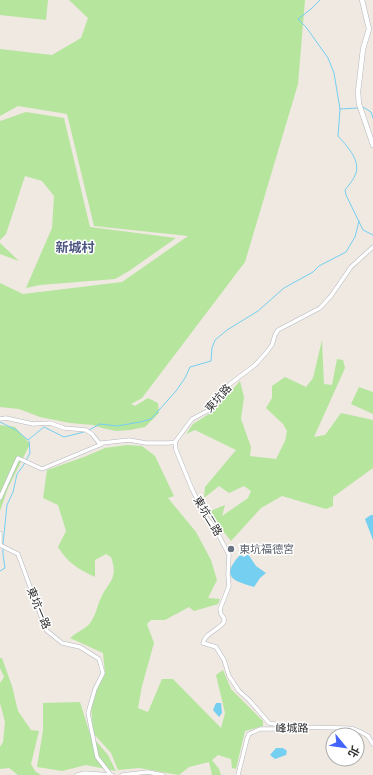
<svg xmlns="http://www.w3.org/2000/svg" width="373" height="775" font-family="'Fira Sans Condensed','Noto Sans TC',sans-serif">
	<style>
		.green { fill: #b6e59e }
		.water { fill: #75cff0 }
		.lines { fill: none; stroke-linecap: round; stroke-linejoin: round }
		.stream { stroke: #75cff0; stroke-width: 1 }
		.minor-casing { stroke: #b4b7c1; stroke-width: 4.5 }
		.tertiary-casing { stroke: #b4b7c1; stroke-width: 5.5 }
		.minor { stroke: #fff; stroke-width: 3.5 }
		.tertiary { stroke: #fff; stroke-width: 4.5 }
		.worship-dot { fill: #6b7280; stroke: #fff; stroke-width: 1.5 }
		.labels { text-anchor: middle; stroke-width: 3; stroke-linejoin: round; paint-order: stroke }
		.street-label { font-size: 11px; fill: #2e2e2e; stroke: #fff }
		.worship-label { font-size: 11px; fill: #5b616d; stroke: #fff; text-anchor: start }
		.quarter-label { font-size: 13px; font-weight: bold; fill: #4d5680; stroke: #fff }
	</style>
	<rect width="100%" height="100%" fill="#efe9e1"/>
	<path class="green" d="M0 0H48L46 20 0 15Z
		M69 0H305L298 84 245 262 142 398 131 404 135 406 148 398 158 403 159 413 145 427 130 430 116 431 102 428 93 425 70 423 40 417 19 409 0 407V283L23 294 122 282 188 236 94 226 67 114 18 106 0 116V49L52 55 81 38 88 18Z
		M26 112 64 118 90 227 176 238 129 271 115 279 40 285 26 288 52 228 54 196 42 181 25 176 6 234 0 240V121Z
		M0 243 19 261 0 254Z
		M322 340 324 384 332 385 337 359 343 360 345 368 314 437 325 435 341 413 373 420V468L333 497V506L326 509 282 496 261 508 231 541 208 512 225 505 222 516 248 498 251 491 244 486 229 493 219 486 204 498 205 487 236 450 195 430 186 434 193 424 212 412 240 381 244 397 241 419 251 447 250 456 276 459 285 441 287 431 283 424 266 408 272 398V386L285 377 306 387 313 378Z
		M359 387 373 392V414L351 404Z
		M0 425 15 427 30 444 8 488 0 511Z
		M127 445 142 446 155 456 174 496 168 498 196 532 211 560 217 580 208 598 220 599 218 604 194 611 189 607 165 620H151L147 624 154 643 142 686 138 708 148 712 162 679H173L221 728 225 713 216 675 223 670 231 689 263 721V726L245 731 236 769 232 768 231 759 218 755 212 760 219 769 221 775H212L209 762 189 767 179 775 139 768 118 770 111 753 93 733 91 706 97 688 105 674 103 653 70 638C75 633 87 628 90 623 95 617 97 607 100 600 108 581 119 580 111 557L106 554 95 560V577C78 569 68 563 58 547L66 531 58 505 43 498 47 470 84 457 105 448Z
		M0 658H2L12 686 18 711 31 730 39 731 31 764 35 771 41 775H18L9 768 0 769V747L3 742 5 722 0 703V683L4 677 0 668Z
		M80 702 90 734 108 755 116 771 86 765 62 771 37 767 43 730V703Z"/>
	<path class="water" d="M371 515H373V540L365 519Z
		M248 554 256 566 266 573 260 578 254 587C233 581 220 577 240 555L244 557Z
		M216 703H221L222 713 219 717 213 710Z
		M276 748H283L287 751 286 755 275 759 270 755Z"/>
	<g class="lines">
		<path class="stream" d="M320 0 311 9 298 19 306 27 328 58 334 73 340 109 338 136C346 145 360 159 356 173 354 179 349 185 345 190L346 195 363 230 373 235
			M363 107 371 112 373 118
			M340 109 358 108
			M0 422 16 430 28 440 44 427 64 437 84 432
			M89 430 100 424 117 426 140 422 151 419 176 391 185 378 190 367 211 361 212 348 215 340 227 330 258 311 284 288 313 272 319 266 346 252 355 237 359 221
			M3 544 7 505 13 492 17 474 23 466 30 453 29 441
			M0 571 5 568 3 554V547"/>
		<defs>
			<path id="minor" d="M0 419 6 418 33 424 50 423 64 428 86 430 92 434 99 443H102L129 440 146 443H169L175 442 192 419 209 410 217 402 230 384 255 365 266 353 272 345 275 335 278 330 320 308 331 296 351 267 373 247
				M175 442 176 450 192 489 206 517 215 528 229 555 228 575 229 586 220 609 221 614 224 618V622C219 630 205 633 203 643L216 647 224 660 229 676 239 691 250 701 269 723 290 727
				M0 498 18 458 42 469 102 444
				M0 533V545L18 554 46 630 62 643 80 647 99 659 103 673 95 689 88 713 97 757 111 775
				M77 775 85 773 112 775
				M122 775 148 772 163 775
				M238 775 247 739 249 734 260 729H277L290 727 346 728 354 729 361 732 368 736 373 744"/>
			<path id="tertiary" d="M362 0 369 29 363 49 358 92 359 104 373 145"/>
		</defs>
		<use href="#minor" class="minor-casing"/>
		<use href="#tertiary" class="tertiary-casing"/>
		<use href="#minor" class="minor"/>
		<use href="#tertiary" class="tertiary"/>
	</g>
	<circle class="worship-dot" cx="231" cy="549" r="4"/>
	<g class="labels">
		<g class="street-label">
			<text transform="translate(218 398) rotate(-48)" y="4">東坑路</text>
			<text transform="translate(208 516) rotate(59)" y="4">東坑二路</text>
			<text transform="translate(39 608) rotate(67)" y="4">東坑一路</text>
			<text transform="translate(292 728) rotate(-1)" y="4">峰城路</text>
		</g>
		<g class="worship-label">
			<text x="239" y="553">東坑福德宮</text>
		</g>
		<g class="quarter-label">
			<text x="75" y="252">新城村</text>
		</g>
	</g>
	<g transform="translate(345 747) rotate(119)"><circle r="19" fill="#ffffff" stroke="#ababab"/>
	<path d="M0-3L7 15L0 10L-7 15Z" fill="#4264fb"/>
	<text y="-6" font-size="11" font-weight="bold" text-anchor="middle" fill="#2e2e2e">北</text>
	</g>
</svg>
